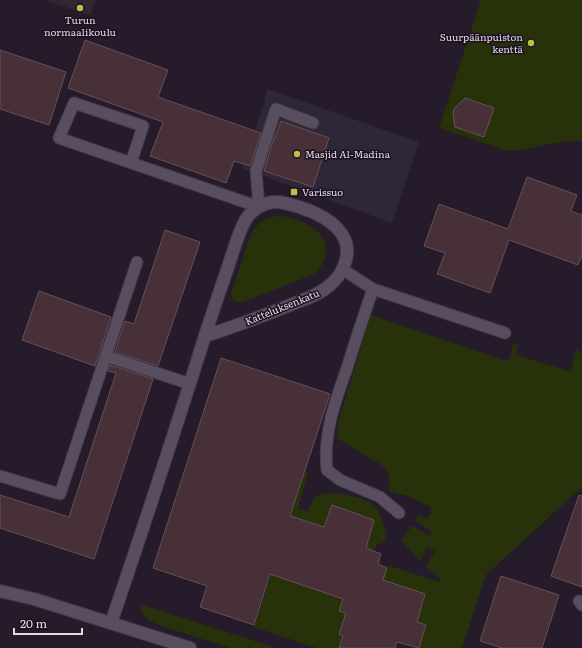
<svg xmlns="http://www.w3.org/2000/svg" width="582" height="648" font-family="Literata,serif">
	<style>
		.commercial { fill: #2d2737 }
		.education { fill: #322633 }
		.green { fill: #28320a }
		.building { fill: #473037; stroke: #684f57 }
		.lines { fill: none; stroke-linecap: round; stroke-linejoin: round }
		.lane-casing { stroke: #413845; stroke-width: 13 }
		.street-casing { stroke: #413845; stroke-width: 14 }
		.secondary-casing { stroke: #413845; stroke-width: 14 }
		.lane { stroke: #594d60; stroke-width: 11 }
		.street { stroke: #594d60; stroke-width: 12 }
		.secondary { stroke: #594d60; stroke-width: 12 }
		.poi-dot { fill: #b9c046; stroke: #1c1121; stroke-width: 1.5 }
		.labels { text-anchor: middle; stroke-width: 3; stroke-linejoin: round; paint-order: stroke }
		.poi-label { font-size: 10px; fill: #e1dae5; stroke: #1c1121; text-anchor: start }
		.street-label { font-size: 10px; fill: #e1dae5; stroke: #1c1121 }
	</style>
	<rect width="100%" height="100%" fill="#251b2b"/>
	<path class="commercial" d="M267 89 419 142 392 223 242 168 264 104Z"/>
	<path class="education" d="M44 0H96L91 15Z"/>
	<path class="green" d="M481 0H582V141H570L549 144 523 150H505L439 128Z
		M281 216C293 218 307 222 316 230 331 243 328 265 312 275L243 302H236L232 299 231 293C235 282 239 270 243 258 250 237 254 216 281 216Z
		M371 315 506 361 510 358 512 345 518 344 516 350 517 355 568 371 572 368 574 355 577 349 582 354V487L486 575 462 648H419L426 626 417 622 424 601 393 583 383 580 387 565 440 582 441 580 426 566 435 551 427 547 421 559 419 560 401 540 411 527 413 526 430 536 432 532 415 520 418 515 427 519 431 513V507L408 496 389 491C390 480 391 474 383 466L337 438 339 419Z
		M305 472 308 473 298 509 308 511C310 506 312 499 317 496 328 489 368 497 376 507 381 514 384 526 387 534L383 543 377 544 375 551 366 548 374 519 363 515 361 521 329 511 322 533 314 524 303 520 287 580 350 600 339 611 346 613 339 634 343 636 339 648H317L254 627Z
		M143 605 276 648H230L156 624C149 620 141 616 141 606Z"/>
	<path class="building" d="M85 40 168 70 158 97 261 133 250 166 234 161 226 183 150 156 163 122 68 88Z
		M0 50 66 72 49 125 0 109Z
		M465 98 494 108 484 137 455 127 453 114 454 109Z
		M281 121 329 138 313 187 264 171 274 138H275Z
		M527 177 577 195 571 211 582 215V255L578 265 509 240 490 293 437 274 445 253 424 246 439 204 508 229Z
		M165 230 200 242 158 366 115 352 125 321 134 324Z
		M39 291 111 317 95 366 22 340Z
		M221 358 330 394 290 516 324 527 332 505 374 520 366 548 381 554 378 564 387 568 383 580 425 594 417 622 426 625 419 648 397 642 395 648H339L343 636 339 634 346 613 339 611 343 599 270 574 254 625 200 607 207 586 153 568Z
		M110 365 153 379 94 559 0 528V495L69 517 116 373 108 371Z
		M579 495 582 496V587L551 576Z
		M501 576 559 595 542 648H502L480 641Z"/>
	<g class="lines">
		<defs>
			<path id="lane" d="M131 163 143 126 74 103 59 138 259 207 256 171 276 109 313 123
				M342 269 373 289 505 333
				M373 289C364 315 355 342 347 368 335 402 323 434 327 470L340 480 380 497 399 513
				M106 356 190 384
				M0 476 60 494 137 262
				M579 601 582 605"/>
			<path id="street" d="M111 623C141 535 170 446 198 358 207 328 217 299 227 270 233 253 237 235 246 219 252 210 263 203 273 202 283 201 293 205 302 208 329 217 358 236 343 268 340 275 336 280 330 285 318 296 302 300 288 306 260 317 233 327 205 336"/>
			<path id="secondary" d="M0 591 34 599 190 648"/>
		</defs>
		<use href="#lane" class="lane-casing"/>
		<use href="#street" class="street-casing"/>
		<use href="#secondary" class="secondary-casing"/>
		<use href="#lane" class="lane"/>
		<use href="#street" class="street"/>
		<use href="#secondary" class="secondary"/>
	</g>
	<g class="poi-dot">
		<circle cx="80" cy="8" r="4"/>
		<circle cx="531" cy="43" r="4"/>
		<circle cx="297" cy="154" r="4"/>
		<rect x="290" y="188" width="8" height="8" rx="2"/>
	</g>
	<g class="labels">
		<g class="poi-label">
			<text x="80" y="24" text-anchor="middle">Turun<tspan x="80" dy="12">normaalikoulu</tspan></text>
			<text x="523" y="41" text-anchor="end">Suurpäänpuiston<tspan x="523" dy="12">kenttä</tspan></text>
			<text x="305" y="158">Masjid Al-Madina</text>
			<text x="302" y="196">Varissuo</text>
		</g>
		<g class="street-label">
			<text transform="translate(282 307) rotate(-22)" y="4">Katteluksenkatu</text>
		</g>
	</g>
	<path d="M14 628v6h68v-6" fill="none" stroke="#e1dae5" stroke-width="2"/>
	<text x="20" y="628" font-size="12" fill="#e1dae5" stroke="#1c1121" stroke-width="3" paint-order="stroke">20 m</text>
</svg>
